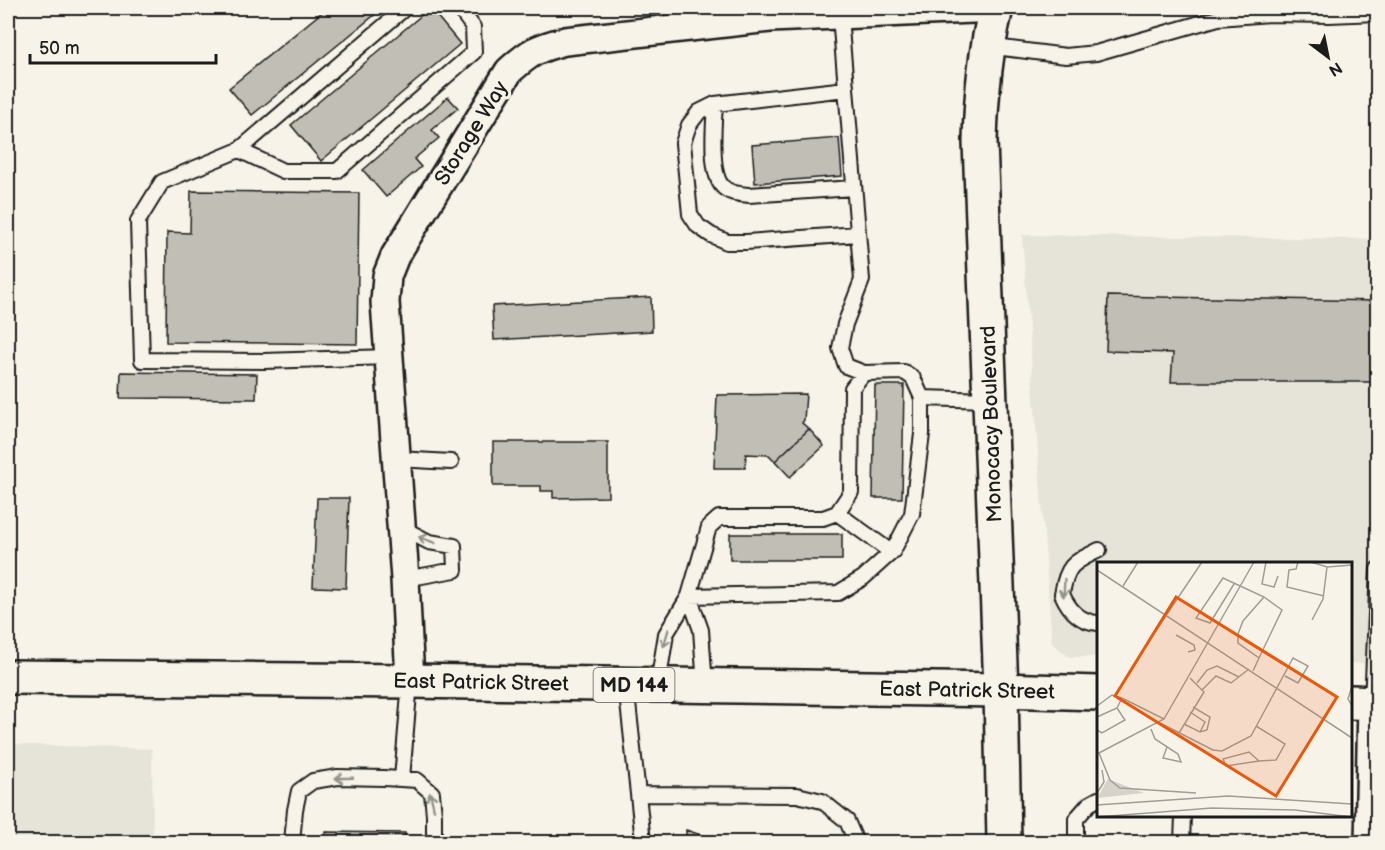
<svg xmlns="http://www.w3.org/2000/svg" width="1385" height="850" font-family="'Balsamiq Sans',sans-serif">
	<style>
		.built { fill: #e6e3d9 }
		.building { fill: #c0beb5; stroke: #1c1c1c; stroke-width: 1.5 }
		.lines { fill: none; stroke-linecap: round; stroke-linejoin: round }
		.lane-casing { stroke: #1c1c1c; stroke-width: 18 }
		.street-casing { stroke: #1c1c1c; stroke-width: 32 }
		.secondary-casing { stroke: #1c1c1c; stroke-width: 38 }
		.primary-casing { stroke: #1c1c1c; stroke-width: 38 }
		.lane { stroke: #f7f3e8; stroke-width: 14 }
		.street { stroke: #f7f3e8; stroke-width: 27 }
		.secondary { stroke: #f7f3e8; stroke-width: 33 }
		.primary { stroke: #f7f3e8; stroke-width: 33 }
		.oneway { stroke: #94928c }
		.labels { text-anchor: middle; stroke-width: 6; stroke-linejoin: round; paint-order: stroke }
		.shield { fill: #f7f3e8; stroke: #5e5c59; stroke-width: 1.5 }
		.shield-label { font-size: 20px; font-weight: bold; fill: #1c1c1c }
		.street-label { font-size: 21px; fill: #1c1c1c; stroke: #f7f3e8 }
		.inset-road { fill: none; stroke: #9f9d96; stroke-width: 1.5 }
		.view { fill: #e8590c; fill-opacity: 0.15; stroke: #e8590c; stroke-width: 3 }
		.inset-edge { fill: none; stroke: #1c1c1c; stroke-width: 3 }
	</style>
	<rect width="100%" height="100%" fill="#f7f3e8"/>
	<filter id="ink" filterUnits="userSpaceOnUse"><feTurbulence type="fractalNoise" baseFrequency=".0167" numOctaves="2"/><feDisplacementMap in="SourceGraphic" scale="12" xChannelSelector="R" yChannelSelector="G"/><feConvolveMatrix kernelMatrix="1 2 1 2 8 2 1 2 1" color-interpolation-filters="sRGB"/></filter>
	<g filter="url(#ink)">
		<path class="built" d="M1022 235 1377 239V664L1351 663 1350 564H1098V657H1069L1052 643Z
			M8 744 152 749 153 842H8Z"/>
		<path class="building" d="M327 8H383L252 115 229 88Z
			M430 8 460 44 321 161 291 125Z
			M448 97 458 108 432 130 439 138 414 159 421 167 386 197 363 170Z
			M839 138 842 176 755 183 752 145Z
			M191 191 359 193 357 344 166 342 167 232 190 233Z
			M1108 296 1378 301V382H1171L1173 353 1106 351Z
			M651 297 652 331 494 340 492 306Z
			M121 372 257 374 256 399 120 398Z
			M875 385H904L902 498H873Z
			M806 394 804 420 802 423 809 429 775 461 769 455 746 454 745 468H714L717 395Z
			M809 429 824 446 790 477 775 461Z
			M493 442H608V497L553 498V491H541V486H493Z
			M317 498H349L346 588 313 587Z
			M730 534H842V560H730Z
			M686 830 722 842H686Z
			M326 832 405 833V842H326Z
			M492 841 559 842H492Z"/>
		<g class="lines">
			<defs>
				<path id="lane" d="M1329 15 1378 13
					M840 16 862 280 845 324 840 348 846 366 864 373 904 372 913 378 922 398 990 400
					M987 46 1066 56 1096 53 1218 18 1270 14 1329 15 1328 8
					M846 89 715 104 699 112 689 125 683 143 690 214 698 226 711 235 727 242H746L858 234
					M715 104C714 122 709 174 723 187 730 194 740 194 749 195L854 188
					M239 150 283 171H337L474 52 473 27 459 8
					M389 357 264 361 142 360 138 221 162 182 239 150 405 8
					M397 459 451 462
					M837 513 891 552
					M402 528 429 542 454 546 455 570 405 579
					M689 596 838 593 863 578 893 551 912 514 922 434V398
					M689 596 701 630 705 686
					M1098 623C1080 622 1069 610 1062 594 1067 564 1073 563 1099 550
					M658 684 666 634 689 596 709 527 719 518H823L837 513 851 492 852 388 864 373
					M626 685 638 794 797 795 822 801 847 821 856 842
					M1372 703 1378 569
					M402 779 410 681
					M638 794 643 842
					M292 842 295 810 299 791 313 781 338 777 384 778 417 780 432 793 434 815V842
					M1076 842V819L1089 804 1098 799
					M1182 842 1183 816"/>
				<path id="street" d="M410 681 405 579 385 302 387 276 395 256 509 71C530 52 537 48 565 41L770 18 996 8
					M1369 842 1372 703"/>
				<path id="secondary" d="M996 8C985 53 981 96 980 142L1001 690 1004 842"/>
				<path id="primary" d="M8 677 410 681 1001 690 1098 693
					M1350 702 1378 703"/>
			</defs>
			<use href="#lane" class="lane-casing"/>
			<use href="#street" class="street-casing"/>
			<use href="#secondary" class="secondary-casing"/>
			<use href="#primary" class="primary-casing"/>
			<use href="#lane" class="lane"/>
			<use href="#street" class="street"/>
			<use href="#secondary" class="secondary"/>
			<use href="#primary" class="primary"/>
		</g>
		<defs><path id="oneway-shaft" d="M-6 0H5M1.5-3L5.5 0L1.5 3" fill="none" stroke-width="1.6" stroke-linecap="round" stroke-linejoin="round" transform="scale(1.5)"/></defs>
		<g class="oneway">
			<use href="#oneway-shaft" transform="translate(427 540) rotate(-159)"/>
			<use href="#oneway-shaft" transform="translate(1064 588) rotate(93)"/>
			<use href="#oneway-shaft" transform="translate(666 638) rotate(106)"/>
			<use href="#oneway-shaft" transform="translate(344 778) rotate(178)"/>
			<use href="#oneway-shaft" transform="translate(432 801) rotate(-103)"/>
		</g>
	</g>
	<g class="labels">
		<rect class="shield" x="593.5" y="668" width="81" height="34" rx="4.5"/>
		<g class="shield-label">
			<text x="634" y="692">MD 144</text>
		</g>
		<g class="street-label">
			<text transform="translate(471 133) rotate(-58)" y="7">Storage Way</text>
			<text transform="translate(991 424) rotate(-92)" y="7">Monocacy Boulevard</text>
			<text transform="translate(481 682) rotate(1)" y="7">East Patrick Street</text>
			<text transform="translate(967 690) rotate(1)" y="7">East Patrick Street</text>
		</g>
	</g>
	<g transform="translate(1097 562)">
		<rect width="255" height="255" fill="#f7f3e8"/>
		<path d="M11 217 47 231 0 236Z" fill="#d7d3cb"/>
		<path class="inset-road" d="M169 0 165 22 177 25 181 14M201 0 199 7 192 8 190 25 227 34M214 0 230 5 255 3M0 8 255 176M137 22 113 61 99 56 126 16 167 35 146 59 141 72V81L162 96 156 109M26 24 41 0M215 58 226 37 230 5M58 70 105 0M79 73 97 83 98 88 91 90M162 96 185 48 167 35M100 121 110 108 120 104 142 115M255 124 251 137 255 144M105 128 119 114 134 121 152 107M0 144 15 133 25 136M93 150 108 160 103 170M0 155 20 146 25 136 67 157M63 161 116 188 125 189 154 174 196 96 211 104 201 121 188 114M87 162 103 170 110 168 113 155 96 145M159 164 188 182 179 198 162 199 152 190 126 197 129 204 162 199M54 167 58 177 81 192 84 200 66 196 70 185M0 168 5 171 28 158 20 146M82 171 107 130 93 116M2 191 13 218 23 226 99 231M0 192 67 157 157 0M0 231 7 220 5 208M0 243 131 234 255 242M0 255 115 246 198 248 254 255"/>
		<path class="view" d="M79 35 240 135 179 234 18 134Z"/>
		<rect width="255" height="255" class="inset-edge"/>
	</g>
	<rect width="1385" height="850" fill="none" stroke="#f7f3e8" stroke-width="30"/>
	<rect x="15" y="15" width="1355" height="820" fill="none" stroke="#1c1c1c" stroke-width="2" filter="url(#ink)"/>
	<g transform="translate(1328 57) rotate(148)" stroke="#f7f3e8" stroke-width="4.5" paint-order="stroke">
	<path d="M0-4.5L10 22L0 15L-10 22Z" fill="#1c1c1c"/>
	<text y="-9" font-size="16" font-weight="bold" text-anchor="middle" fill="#1c1c1c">N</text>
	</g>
	<path d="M30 54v9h186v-9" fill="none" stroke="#1c1c1c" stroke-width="3"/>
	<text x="39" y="54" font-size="18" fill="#1c1c1c" stroke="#f7f3e8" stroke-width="4.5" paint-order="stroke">50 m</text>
</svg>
